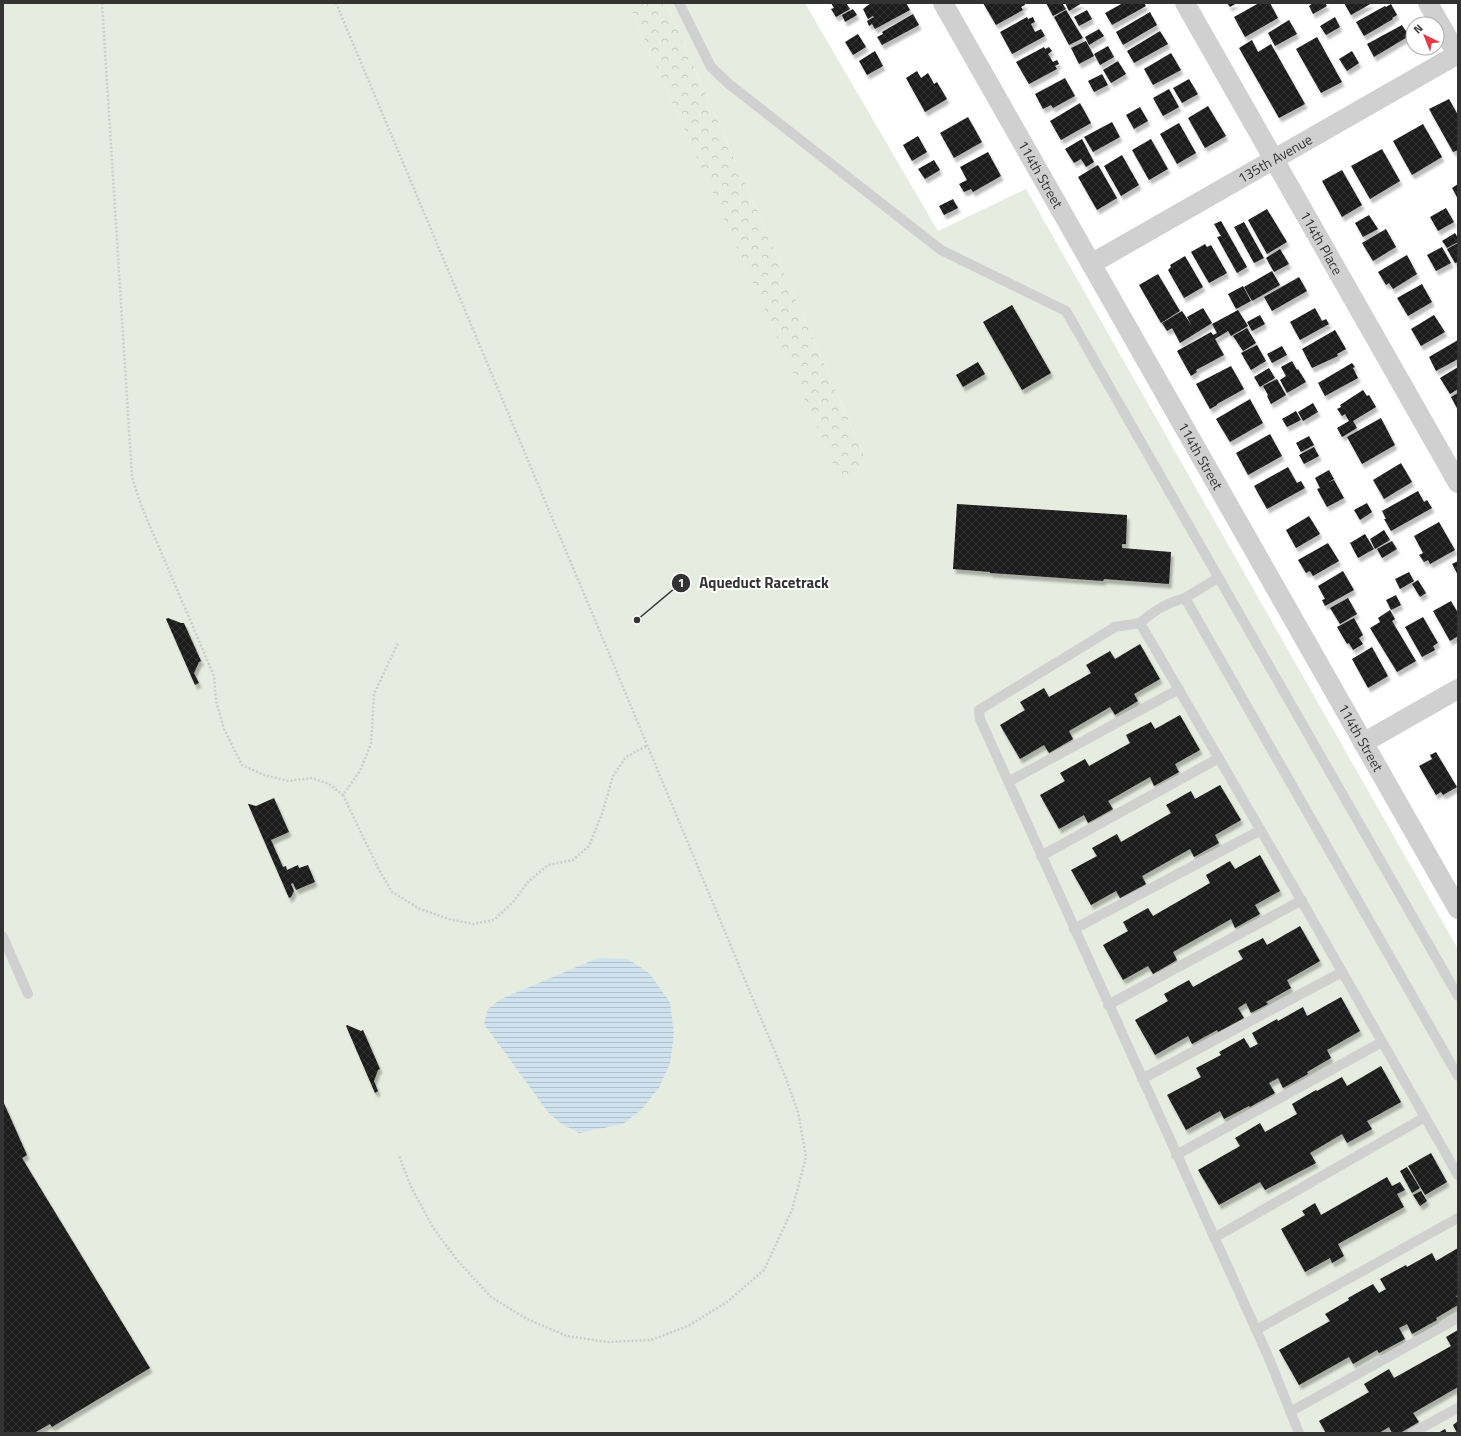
<svg xmlns="http://www.w3.org/2000/svg" width="1461" height="1436" font-family="'Titillium Web',sans-serif">
	<style>
		.forest { fill: url(#forest-crowns) }
		.pitch { fill: #e6ecdf }
		.water { fill: url(#water-rules) }
		.building { fill: url(#building-cross-hatch); filter: url(#shadow) }
		.lines { fill: none; stroke-linecap: round; stroke-linejoin: round }
		.path { stroke: #cdcdcd; stroke-width: 2.5; stroke-dasharray: 2 2; stroke-linecap: butt }
		.lane { stroke: #d0d0d0; stroke-width: 10 }
		.street { stroke: #d0d0d0; stroke-width: 20 }
		.labels { text-anchor: middle; stroke-width: 4; stroke-linejoin: round; paint-order: stroke }
		.street-label { font-size: 14px; fill: #333; stroke: #fff }
		.leader { fill: none; stroke: #333; stroke-width: 1.5 }
		.callout-dot { fill: #333; stroke: #fff; stroke-width: 1.5 }
		.mark-label { font-size: 12px; text-anchor: middle; font-weight: bold; fill: #fff }
		.callout-label { font-size: 15px; text-anchor: middle; font-weight: bold; fill: #333; stroke: #fff; stroke-width: 4; stroke-linejoin: round; paint-order: stroke }
	</style>
	<defs>
		<pattern id="forest-crowns" width="20" height="18" patternUnits="userSpaceOnUse"><rect width="20" height="18" fill="#e6ecdf"/><path d="M2 6a3 3 0 1 1 6 0M12 15a3 3 0 1 1 6 0" fill="none" stroke="#c6cbc0"/></pattern>
		<pattern id="water-rules" width="6" height="5" patternUnits="userSpaceOnUse"><rect width="6" height="5" fill="#cfe2ee"/><path d="M0 2.5h6" fill="none" stroke="#b2c2cd"/></pattern>
		<pattern id="building-cross-hatch" width="8" height="8" patternUnits="userSpaceOnUse"><rect width="8" height="8" fill="#1a1a1a"/><path d="M0 0l8 8M0 8l8-8" fill="none" stroke="#333"/></pattern>
		<filter id="shadow"><feDropShadow dx="2.5" dy="4.5" stdDeviation="1" flood-color="#0004"/></filter>
	</defs>
	<rect width="100%" height="100%" fill="#fff"/>
	<path class="forest" d="M628 3H666L865 457 858 471 840 480Z"/>
	<path class="pitch" d="M3 3H628L840 479 858 471 865 457 666 3H805L938 231 1026 189 1458 949V1433H3Z"/>
	<path class="water" d="M598 958 628 959 649 973 670 1002 674 1035 670 1063 659 1088 642 1109 623 1124 579 1133 560 1123 548 1112 484 1024 488 1009 501 999Z"/>
	<path class="building" d="M831 3H846L850 9 836 17 831 9 834 8Z
		M871 3H906L910 10 875 29 872 24 869 26 867 21 874 17 873 16 868 19 863 9Z
		M983 3H1024L1025 5 1021 7 1023 10 996 25Z
		M1046 3H1062L1066 9 1053 16Z
		M1065 3H1082L1069 11Z
		M1123 3H1144L1146 6 1112 25 1105 13Z
		M1227 3H1237L1230 7Z
		M1259 3H1270L1278 18 1245 37 1234 17Z
		M1313 3H1325L1327 6 1313 14 1309 6Z
		M1344 3H1372L1351 15Z
		M1391 4 1397 15 1392 18 1393 19 1364 36 1356 22 1385 6 1386 7Z
		M853 9 857 15 845 22 842 15Z
		M1066 10 1083 38 1069 45 1054 17Z
		M1087 10 1092 19 1079 26 1074 17Z
		M1150 12 1157 25 1123 45 1116 32Z
		M913 14 919 25 882 45 877 37 883 34 882 32Z
		M1027 17 1028 19 1033 17 1035 22 1031 24 1035 32 1041 29 1045 36 1012 54 1000 32Z
		M1335 17 1340 27 1326 35 1320 26Z
		M1289 20 1297 34 1275 46 1268 33Z
		M1402 25 1409 36 1374 57 1367 44Z
		M1099 29 1104 36 1089 45 1085 37Z
		M1160 31 1168 44 1134 63 1127 51Z
		M858 34 866 47 853 55 845 42Z
		M1317 37 1342 82 1321 93 1296 49Z
		M1252 40 1258 52 1271 44 1305 104 1279 118 1239 48Z
		M1086 41 1094 56 1079 64 1071 48Z
		M1108 46 1114 57 1100 65 1094 54Z
		M1044 47 1045 49 1049 47 1052 51 1048 54 1053 62 1057 60 1059 64 1055 66 1057 69 1029 84 1016 62Z
		M875 51 883 66 867 75 859 61Z
		M1352 51 1359 63 1347 71 1339 59Z
		M1171 53 1181 70 1153 85 1144 69Z
		M1118 61 1126 74 1111 83 1103 70Z
		M917 71 921 78 928 73 934 84 937 82 947 99 925 112 906 78Z
		M1102 74 1108 85 1094 92 1088 81Z
		M1065 78 1075 96 1053 108 1051 105 1043 109 1035 94Z
		M1189 79 1198 94 1182 103 1173 88Z
		M1169 89 1179 107 1163 116 1153 98Z
		M1449 99 1458 115V150L1453 152 1429 109Z
		M1080 103 1091 123 1061 140 1050 121Z
		M1208 106 1226 136 1205 148 1188 118Z
		M1140 107 1148 121 1134 129 1126 115Z
		M968 117 982 142 954 158 940 133Z
		M1112 122 1120 137 1093 152 1084 137Z
		M1179 123 1196 153 1177 164 1160 134Z
		M1423 124 1442 157 1412 175 1393 141Z
		M918 136 927 152 912 161 903 145Z
		M1082 139 1094 162 1086 167 1081 159 1074 163 1065 149Z
		M1151 139 1168 169 1149 180 1132 150Z
		M1382 149 1400 181 1370 199 1351 166Z
		M988 152 1001 176 973 192 971 189 964 192 959 184 967 180 960 167Z
		M1122 155 1139 185 1121 196 1104 166Z
		M934 160 940 170 925 179 918 169Z
		M1098 165 1117 198 1097 210 1078 177Z
		M1342 170 1362 205 1342 217 1322 181Z
		M1458 184V199L1452 188Z
		M953 199 958 208 944 215 939 206Z
		M1446 208 1454 222 1438 231 1430 217Z
		M1267 209 1287 242 1267 254 1248 220Z
		M1369 215 1378 229 1363 237 1355 223Z
		M1221 221 1247 267 1237 273 1217 237 1221 236 1214 224Z
		M1244 222 1264 258 1254 263 1234 227Z
		M1386 229 1396 247 1373 261 1362 243Z
		M1455 233 1458 238V242L1447 248 1442 241Z
		M1458 243V262L1455 263 1447 249Z
		M1205 244 1207 247 1211 245 1227 273 1209 283 1191 252Z
		M1442 247 1451 263 1436 271 1427 255Z
		M1280 249 1289 264 1274 272 1266 258Z
		M1407 255 1417 274 1393 289 1389 283 1386 285 1378 272Z
		M1185 256 1203 287 1184 298 1168 270 1171 267 1170 265Z
		M1272 271 1280 285 1252 301 1244 287Z
		M1158 274 1180 311 1161 323 1139 285Z
		M1299 277 1307 291 1272 311 1264 297Z
		M1422 284 1432 302 1408 316 1397 298Z
		M1243 286 1251 301 1236 309 1228 294Z
		M1012 305 1051 373 1022 390 983 322Z
		M1203 308 1212 323 1180 343 1172 328 1167 331 1162 323 1182 311 1192 326 1187 317Z
		M1315 308 1322 321 1326 319 1329 324 1300 340 1290 322Z
		M1238 310 1248 326 1231 336 1228 331 1215 339 1224 355 1196 370 1197 372 1191 376 1177 351 1211 332 1213 335 1217 333 1212 324Z
		M1260 315 1265 324 1252 331 1247 322Z
		M1434 315 1445 332 1421 346 1411 329Z
		M1247 328 1256 343 1243 351 1233 336Z
		M1335 330 1346 349 1337 354 1338 356 1312 368 1302 349Z
		M1458 340V359L1436 371 1429 357Z
		M1257 345 1266 361 1251 370 1241 353Z
		M1282 346 1287 355 1272 363 1267 354Z
		M1292 361 1297 370 1298 369 1306 382 1287 393 1280 380 1286 376 1281 367Z
		M978 362 985 374 963 387 956 375Z
		M1352 363 1355 367 1353 368 1358 378 1325 396 1318 383Z
		M1231 366 1244 389 1217 404V405L1210 409 1196 384Z
		M1458 367V389L1450 394 1440 378Z
		M1269 368 1275 378 1260 387 1254 377Z
		M1277 379 1286 395 1271 404 1267 396 1268 395 1263 386Z
		M1363 390 1367 396 1369 395 1376 407 1353 421 1357 428 1342 437 1337 428 1349 421 1345 414 1342 416 1337 409 1341 407 1340 405Z
		M1458 393V410L1451 397Z
		M1250 399 1263 423 1230 442 1216 419Z
		M1313 403 1318 412 1303 421 1298 412Z
		M1296 411 1301 420 1287 427 1282 419Z
		M1381 418 1395 445 1362 464 1347 437Z
		M1270 434 1282 456 1248 475 1236 453Z
		M1309 436 1314 445 1301 452 1296 443Z
		M1314 447 1319 456 1304 464 1299 455Z
		M1401 463 1412 482 1384 499 1373 480Z
		M1288 467 1297 483 1301 481 1305 488 1267 509 1254 486Z
		M1329 470 1334 479 1327 483 1334 480 1344 498 1327 507 1317 489 1320 488 1315 478Z
		M1418 491 1424 502 1427 500 1432 508 1391 531 1384 519H1386L1382 511Z
		M1367 503 1372 512 1360 520 1354 510Z
		M957 504 1127 515 1126 544H1122V548L1171 552 1169 584 1104 579 1103 581 990 573V572L953 569Z
		M1309 516 1320 534 1296 548 1286 530Z
		M1439 522 1455 550 1430 564 1428 560 1424 562 1419 555 1423 553 1414 536Z
		M1384 530 1390 540 1375 549 1370 539Z
		M1365 534 1374 549 1358 558 1350 543Z
		M1392 541 1397 549 1382 558 1377 549Z
		M1328 543 1339 561 1313 576 1310 571 1306 573 1298 560Z
		M1458 561V575L1452 564Z
		M1343 571 1354 590 1325 606 1322 600 1325 599 1318 586Z
		M1409 572 1414 581 1400 589 1395 579Z
		M1418 580 1426 593 1420 597 1412 584Z
		M1396 595 1401 605 1391 610 1386 600Z
		M1348 598 1357 614 1340 624 1330 608Z
		M1451 601 1458 613V636L1450 641 1433 611Z
		M1390 610 1395 619 1392 621 1416 661 1397 672 1370 628 1380 622 1378 618Z
		M1423 617 1438 643 1433 646 1435 650 1422 657 1405 627Z
		M168 618 181 623H184L201 661 199 662 194 673 199 683 195 685 166 619Z
		M1354 618 1363 635 1359 638 1363 644 1353 650 1349 643 1347 644 1337 627Z
		M1140 644 1160 679 1134 694 1138 701 1115 715 1110 707 1069 731 1073 739 1049 753 1044 745 1020 759 1000 725 1025 710 1020 702 1044 688 1049 697 1091 673 1086 665 1110 651 1115 659Z
		M1372 647 1388 676 1368 688 1352 659Z
		M1180 715 1200 750 1175 764 1179 772 1154 786 1150 777 1108 801 1113 809 1088 823 1084 815 1059 829 1040 795 1065 781 1060 773 1085 759 1089 766 1130 743 1126 735 1151 722 1155 729Z
		M1436 752 1457 787 1443 795 1441 792 1436 795 1419 766 1432 759 1430 755Z
		M1220 785 1241 820 1215 835 1219 843 1194 857 1190 849 1142 876 1146 884 1120 898 1116 891 1091 905 1071 870 1097 856 1092 848 1117 834 1121 842 1171 813 1166 805 1191 791 1195 799Z
		M274 798 289 832 271 840 283 867 286 866 287 870 298 865 299 868 308 865 315 882 296 890 293 883 291 884 294 891 291 897 289 898 248 804H249L256 806Z
		M1260 855 1280 891 1255 905 1260 914 1235 928 1231 919 1173 952 1177 960 1153 974 1148 966 1123 980 1103 945 1128 931 1123 922 1148 908 1153 916 1210 883 1206 875 1230 861 1235 869Z
		M1300 926 1320 961 1287 980 1291 988 1266 1002 1268 1004 1251 1013 1246 1003 1238 1008 1244 1018 1218 1032 1217 1030 1192 1044 1188 1036 1155 1055 1135 1020 1168 1001 1164 994 1189 980 1193 987 1243 959 1238 951 1263 938 1267 945Z
		M1341 997 1360 1031 1327 1050 1331 1058 1307 1072 1308 1074 1283 1088 1278 1078 1269 1083 1275 1093 1250 1107 1249 1106 1224 1119 1220 1111 1186 1130 1167 1095 1201 1077 1196 1068 1221 1055 1219 1052 1244 1038 1250 1048 1258 1044 1252 1033 1277 1019 1278 1021 1303 1007 1307 1016Z
		M347 1025 361 1031 363 1030 380 1069 378 1070 374 1081 378 1091 375 1093 346 1026Z
		M1381 1066 1401 1102 1367 1121 1372 1129 1347 1143 1342 1134 1310 1153 1316 1163 1265 1190 1260 1182 1219 1205 1198 1170 1240 1146 1235 1138 1260 1123 1265 1132 1297 1114 1292 1104 1316 1090 1317 1091 1342 1077 1347 1086Z
		M3 1101 27 1155 22 1158 150 1368 52 1427 50 1424 34 1433H3Z
		M1431 1153 1447 1182 1425 1195 1408 1166Z
		M1407 1167 1420 1188 1412 1193 1400 1171Z
		M1387 1177 1392 1186 1400 1182 1405 1190 1397 1194 1404 1207 1338 1244 1344 1256 1332 1263 1330 1258 1305 1272 1281 1229 1305 1215 1302 1211 1315 1203 1321 1215Z
		M1421 1191 1427 1201 1420 1206 1413 1195Z
		M1458 1248V1295L1456 1296 1458 1299V1305L1436 1318 1437 1320 1412 1334 1407 1324 1399 1328 1405 1339 1379 1353 1377 1350 1353 1364 1349 1357 1299 1385 1279 1350 1330 1321 1325 1314 1349 1300 1348 1298 1373 1284 1379 1293 1386 1289 1380 1279 1406 1265 1407 1267 1432 1253 1436 1261Z
		M1458 1330V1387L1413 1413 1419 1422 1400 1433H1392L1389 1427 1379 1433H1326L1319 1421 1369 1392 1364 1384 1389 1369 1394 1378 1451 1346 1446 1337Z
		M1458 1421V1433H1457L1453 1425Z
		M1445 1429 1447 1433H1438Z"/>
	<g class="lines">
		<path class="path" d="M102 3 132 477 141 505 214 676 216 701 224 729 242 765 264 775 289 781 311 778 329 784 343 795 360 771 371 744 374 694 398 643
			M336 3 613 663 785 1076 798 1112 806 1157 792 1210 764 1270 727 1302 688 1326 651 1340 608 1342 567 1336 527 1319 491 1297 457 1260 434 1229 412 1189 399 1156
			M343 795 378 868 392 892 420 909 449 919 473 924 494 920 513 902 528 882 548 865 573 860 589 846 602 814 613 776 626 757 648 745"/>
		<path class="lane" d="M679 3 711 67 729 84 941 250 1066 311 1458 996
			M1218 578 1185 598 1458 1076
			M1140 623C1155 610 1167 603 1185 598
			M1008 782 1179 689
			M1041 856 1219 758
			M1074 929 1261 830
			M3 937 28 994
			M1108 1005 1302 900
			M1142 1079 1342 972
			M1176 1155 1382 1042
			M1214 1238 1425 1117
			M1256 1330 1458 1218
			M1290 1412 1458 1318
			M1299 1433 1268 1356 980 719 979 710 1115 627 1140 623 1292 884 1458 1175
			M1412 1433 1458 1408"/>
		<g class="street">
			<path id="s1" d="M943 3 1458 909"/>
			<path id="s2" d="M1185 3 1458 483"/>
			<path d="M1428 3 1458 56"/>
			<path id="s3" d="M1091 264 1458 54"/>
			<path d="M1363 743 1458 689"/>
		</g>
	</g>
	<g class="labels">
		<g class="street-label">
			<text dy="5" stroke="none"><textPath href="#s3" startOffset="212">135th Avenue</textPath></text>
			<text dy="5" stroke="none"><textPath href="#s1" startOffset="197">114th Street</textPath></text>
			<text dy="5" stroke="none"><textPath href="#s2" startOffset="276">114th Place</textPath></text>
			<text dy="5" stroke="none"><textPath href="#s1" startOffset="521">114th Street</textPath></text>
			<text dy="5" stroke="none"><textPath href="#s1" startOffset="845">114th Street</textPath></text>
		</g>
	</g>
	<path class="leader" d="M637 620L681 583"/>
	<g class="callout-dot">
		<circle cx="637" cy="620" r="4"/>
		<circle cx="681" cy="583" r="10"/>
	</g>
	<g class="mark-label">
		<text x="681" y="587">1</text>
	</g>
	<g class="callout-label">
		<text x="764" y="588">Aqueduct Racetrack</text>
	</g>
	<rect width="1461" height="1436" fill="none" stroke="#333333" stroke-width="8"/>
	<g transform="translate(1425 36) rotate(317)"><circle r="19" fill="#ffffff" stroke="#adadad"/>
	<path d="M0-3L7 15L0 10L-7 15Z" fill="#e63946"/>
	<text y="-6" font-size="11" font-weight="bold" text-anchor="middle" fill="#333333">N</text>
	</g>
</svg>
